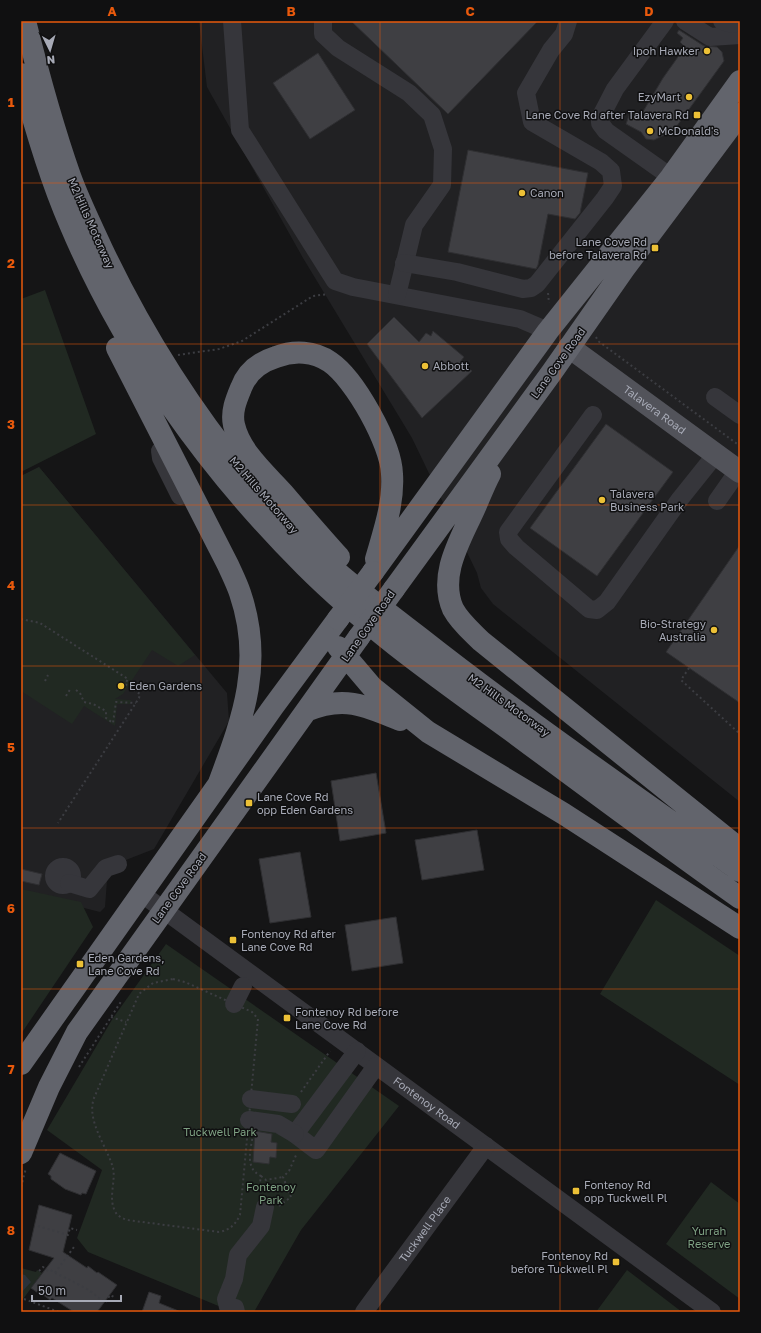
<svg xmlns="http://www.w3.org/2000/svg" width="761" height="1333" font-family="'Golos Text',sans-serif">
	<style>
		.built { fill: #212123 }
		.green { fill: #212922 }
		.water { fill: #2b323a }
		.building { fill: #3f3f43; stroke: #2f2f32 }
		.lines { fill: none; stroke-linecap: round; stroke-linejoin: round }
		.path { stroke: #3c3d42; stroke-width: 2; stroke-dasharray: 2 3; stroke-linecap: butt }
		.minor { stroke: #36363b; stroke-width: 18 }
		.major { stroke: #52535a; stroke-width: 22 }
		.highway { stroke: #62646c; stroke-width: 22 }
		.highway-bridge { stroke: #62646c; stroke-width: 22 }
		.grid { fill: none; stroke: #e8590c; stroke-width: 1; stroke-opacity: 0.55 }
		.poi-dot { fill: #ecc036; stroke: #101011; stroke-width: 1.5 }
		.labels { text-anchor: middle; stroke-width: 3; stroke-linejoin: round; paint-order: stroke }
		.poi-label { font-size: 11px; fill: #a7aab6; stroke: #101011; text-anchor: start }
		.street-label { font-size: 11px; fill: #a7aab6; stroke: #101011 }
		.park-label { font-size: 11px; fill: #7ea183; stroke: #101011 }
		.neatline { fill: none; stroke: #e8590c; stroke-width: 1.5 }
		.grid-label { font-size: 13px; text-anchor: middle; font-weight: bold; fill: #e8590c }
	</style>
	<rect width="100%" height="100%" fill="#151516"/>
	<path class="built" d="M199 21H740V802L493 604 481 588 477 573 412 438 303 258 207 87Z
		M39 467 227 693 229 721 154 849 108 867 105 907 100 912 21 892V476Z"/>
	<path class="green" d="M45 290 96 434 21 472V299Z
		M39 467 195 655 178 666 152 650 123 694 115 699 131 700 130 704H117L115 726 84 706 72 724 21 691V476Z
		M21 889 81 902 93 927 21 1034Z
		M656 900 740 956V1085L600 994Z
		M166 944 399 1106 301 1230 254 1312H233L88 1252 77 1238 102 1170 47 1130 113 1018Z
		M711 1182 740 1204V1299L666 1244Z
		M21 1268 36 1272 37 1270 42 1273 21 1302Z
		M627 1270 682 1312H596Z"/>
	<path class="water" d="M21 1274 25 1275 31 1282 21 1293Z"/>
	<path class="building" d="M351 21H538L448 114Z
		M679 30 704 46 717 47 722 52 724 61 674 130 654 140 646 139 641 132 626 124 631 110 641 115 663 78 685 47 680 42 683 38 677 33Z
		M318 53 355 110 310 139 273 83Z
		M468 150 588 173 580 213 575 219 548 214 538 265 536 269 448 252Z
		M394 317 419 342 426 333 431 336 433 331 464 357 460 362 472 371 422 418 367 344Z
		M606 424 673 472 597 576 530 528Z
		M740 545V703L666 652Z
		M376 773 386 833 340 841 331 781Z
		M477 830 484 870 422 880 415 840Z
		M300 852 311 917 270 923 259 859Z
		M21 869 42 874 39 885 21 881Z
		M396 917 403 963 352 971 345 925Z
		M255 1131 272 1134 271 1142 277 1143 276 1158 270 1157 269 1164 253 1162Z
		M60 1153 96 1171 86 1194 82 1193 81 1195 65 1189 51 1179V1176L48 1174Z
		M39 1205 72 1215 63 1252 87 1268 88 1266 97 1273 98 1272 117 1285 97 1312H74L52 1298 50 1300 42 1294 41 1295 31 1288 54 1258 29 1250Z
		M149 1292 161 1296 159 1303 181 1312H142Z"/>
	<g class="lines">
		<path class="path" d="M548 293 549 303
			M596 337 598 341 740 446
			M178 355 219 349 242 341 313 296 328 294
			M21 603V605
			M21 619 40 623 128 679 125 684 140 694 139 698 58 823
			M689 668 681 680 740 734
			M45 681 48 675
			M76 690 80 693 84 702 93 704 106 711V718L113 723 116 702 136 703
			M66 696 71 688
			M173 979 185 982 252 1012 258 1019 240 1215C235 1225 230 1230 219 1232L127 1220C122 1218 117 1216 115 1211 108 1198 116 1181 113 1168 107 1146 86 1121 94 1098L139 994 153 983Z
			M111 1017 126 1022
			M79 1067 122 1000
			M301 1092 330 1051
			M253 1134C251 1149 244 1168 261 1176L258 1194
			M261 1176 266 1180 283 1177
			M21 1187 26 1168
			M279 1206 291 1197 283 1177 289 1171 297 1153
			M38 1226 68 1235 70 1228 77 1230
			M39 1271 43 1267 48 1271 50 1270 89 1290 105 1303 110 1295 116 1298
			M55 1273 74 1247
			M24 1299 59 1312"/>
		<g class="minor">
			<path d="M232 21 240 130 335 281 353 287 520 319 548 331"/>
			<path d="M323 21V34L338 48 409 93 432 115 443 149 442 185 414 225 397 295"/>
			<path d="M665 21 615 89 600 118V123L606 131 671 177"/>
			<path d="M685 21 710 37 740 35"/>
			<path d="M722 21 732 24 740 22"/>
			<path d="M404 263 457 272 523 289 531 288 537 284 605 198 613 186 611 171 601 162 532 122 526 93 551 50 564 34 568 21"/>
			<path d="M715 397 740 415"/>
			<path d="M593 415 508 532 509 539 516 547 589 609 597 610 607 602 680 499 716 454"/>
			<path d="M160 451 161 458 180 496"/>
			<path d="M717 501 738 471"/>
			<circle cx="63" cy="876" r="9"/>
			<path d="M69 883 89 889 106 868 118 864"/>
			<path id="s1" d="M142 894 712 1312"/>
			<path d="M234 1004 243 986"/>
			<path d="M357 1051 295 1134 316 1150 376 1066"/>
			<path d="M251 1099 292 1104"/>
			<path d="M249 1120 278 1124 295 1134"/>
			<path d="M236 1312 235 1308 228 1307 226 1299 234 1279 238 1255 261 1226 265 1207"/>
			<path id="s2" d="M364 1312 486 1146"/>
		</g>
		<path class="major" id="s3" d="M569 347 740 472"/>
		<path class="highway" d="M25 21C38 73 52 125 70 176 79 201 91 225 102 249 148 346 208 437 280 517 321 563 371 600 419 637 523 719 633 794 740 871
			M21 74C34 124 49 176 70 224 124 352 207 468 305 566 369 630 444 682 517 735 591 790 665 845 740 898
			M117 348 228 565C232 574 237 584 240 593 264 663 243 718 219 783
			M490 474C483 487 478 502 471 516 458 544 439 577 453 609 460 622 471 631 481 641L740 849
			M339 557C320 536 302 515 283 493 266 474 240 452 234 425 231 412 236 400 241 388 247 372 260 362 276 357 294 350 314 351 330 362 355 379 391 444 392 474 394 503 384 531 376 559
			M373 572 548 331 671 177 740 81
			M394 589 552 372 624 269 740 114
			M338 647 372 687 428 732 564 814 740 928
			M306 711C343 695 365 705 400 720
			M21 1064 273 707 338 619
			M21 1153 49 1087 77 1032 359 637"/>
		<path class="highway-bridge" d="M338 619 373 572
			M359 637 394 589"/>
	</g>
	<path class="grid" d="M201 21V1312M380 21V1312M560 21V1312M21 183H740M21 344H740M21 505H740M21 666H740M21 828H740M21 989H740M21 1150H740"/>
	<g class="poi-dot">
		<circle cx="707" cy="51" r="4"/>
		<circle cx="689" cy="97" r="4"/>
		<rect x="693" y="111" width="8" height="8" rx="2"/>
		<circle cx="650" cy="131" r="4"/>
		<circle cx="522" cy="193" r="4"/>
		<rect x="651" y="244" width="8" height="8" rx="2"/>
		<circle cx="425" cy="366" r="4"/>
		<circle cx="602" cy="500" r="4"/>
		<circle cx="714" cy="630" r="4"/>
		<circle cx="121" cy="686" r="4"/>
		<rect x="245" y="799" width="8" height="8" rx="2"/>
		<rect x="229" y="936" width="8" height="8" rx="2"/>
		<rect x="76" y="960" width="8" height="8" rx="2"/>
		<rect x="283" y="1014" width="8" height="8" rx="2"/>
		<rect x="572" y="1187" width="8" height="8" rx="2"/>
		<rect x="612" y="1258" width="8" height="8" rx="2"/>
	</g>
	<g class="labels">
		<g class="poi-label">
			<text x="699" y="55" text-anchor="end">Ipoh Hawker</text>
			<text x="681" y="101" text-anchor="end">EzyMart</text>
			<text x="689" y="119" text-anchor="end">Lane Cove Rd after Talavera Rd</text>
			<text x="658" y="135">McDonald's</text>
			<text x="530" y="197">Canon</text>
			<text x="647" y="246" text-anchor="end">Lane Cove Rd<tspan x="647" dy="13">before Talavera Rd</tspan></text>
			<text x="433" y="370">Abbott</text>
			<text x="610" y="498">Talavera<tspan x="610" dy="13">Business Park</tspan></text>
			<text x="706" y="628" text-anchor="end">Bio-Strategy<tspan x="706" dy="13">Australia</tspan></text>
			<text x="129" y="690">Eden Gardens</text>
			<text x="257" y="801">Lane Cove Rd<tspan x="257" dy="13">opp Eden Gardens</tspan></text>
			<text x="241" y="938">Fontenoy Rd after<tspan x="241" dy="13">Lane Cove Rd</tspan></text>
			<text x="88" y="962">Eden Gardens,<tspan x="88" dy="13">Lane Cove Rd</tspan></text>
			<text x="295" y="1016">Fontenoy Rd before<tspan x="295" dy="13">Lane Cove Rd</tspan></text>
			<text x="584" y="1189">Fontenoy Rd<tspan x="584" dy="13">opp Tuckwell Pl</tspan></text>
			<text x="608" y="1260" text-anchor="end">Fontenoy Rd<tspan x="608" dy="13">before Tuckwell Pl</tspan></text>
		</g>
		<g class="street-label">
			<text transform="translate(91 223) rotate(66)" y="4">M2 Hills Motorway</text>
			<text transform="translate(558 363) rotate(-54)" y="4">Lane Cove Road</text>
			<text dy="4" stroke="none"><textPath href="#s3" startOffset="106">Talavera Road</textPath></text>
			<text transform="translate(264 495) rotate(49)" y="4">M2 Hills Motorway</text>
			<text transform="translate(368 626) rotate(-55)" y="4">Lane Cove Road</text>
			<text transform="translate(509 705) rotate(36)" y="4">M2 Hills Motorway</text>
			<text transform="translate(179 888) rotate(-54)" y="4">Lane Cove Road</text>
			<text dy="4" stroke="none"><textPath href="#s1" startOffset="353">Fontenoy Road</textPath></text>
			<text dy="4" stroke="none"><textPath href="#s2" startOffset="103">Tuckwell Place</textPath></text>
		</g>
		<g class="park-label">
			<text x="220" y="1136">Tuckwell Park</text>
			<text x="271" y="1191">Fontenoy<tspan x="271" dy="13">Park</tspan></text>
			<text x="709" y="1235">Yurrah<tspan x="709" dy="13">Reserve</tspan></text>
		</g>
	</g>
	<rect width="761" height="1333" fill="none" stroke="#101011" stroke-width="44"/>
	<g transform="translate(50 50) rotate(175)" stroke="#101011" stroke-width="3" paint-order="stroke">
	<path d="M0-3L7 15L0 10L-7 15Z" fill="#a7aab6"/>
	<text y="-6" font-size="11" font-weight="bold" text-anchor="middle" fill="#a7aab6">N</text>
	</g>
	<path d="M32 1295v6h89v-6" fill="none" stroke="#a7aab6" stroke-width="2"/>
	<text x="38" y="1295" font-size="12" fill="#a7aab6" stroke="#101011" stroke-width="3" paint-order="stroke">50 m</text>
	<rect x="22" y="22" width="717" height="1289" class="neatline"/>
	<g class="grid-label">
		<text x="112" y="16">A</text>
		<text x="291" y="16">B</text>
		<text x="470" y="16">C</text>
		<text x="649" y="16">D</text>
		<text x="11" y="107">1</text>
		<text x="11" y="268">2</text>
		<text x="11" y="429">3</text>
		<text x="11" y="590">4</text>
		<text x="11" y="752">5</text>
		<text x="11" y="913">6</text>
		<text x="11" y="1074">7</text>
		<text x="11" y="1235">8</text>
	</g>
</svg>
